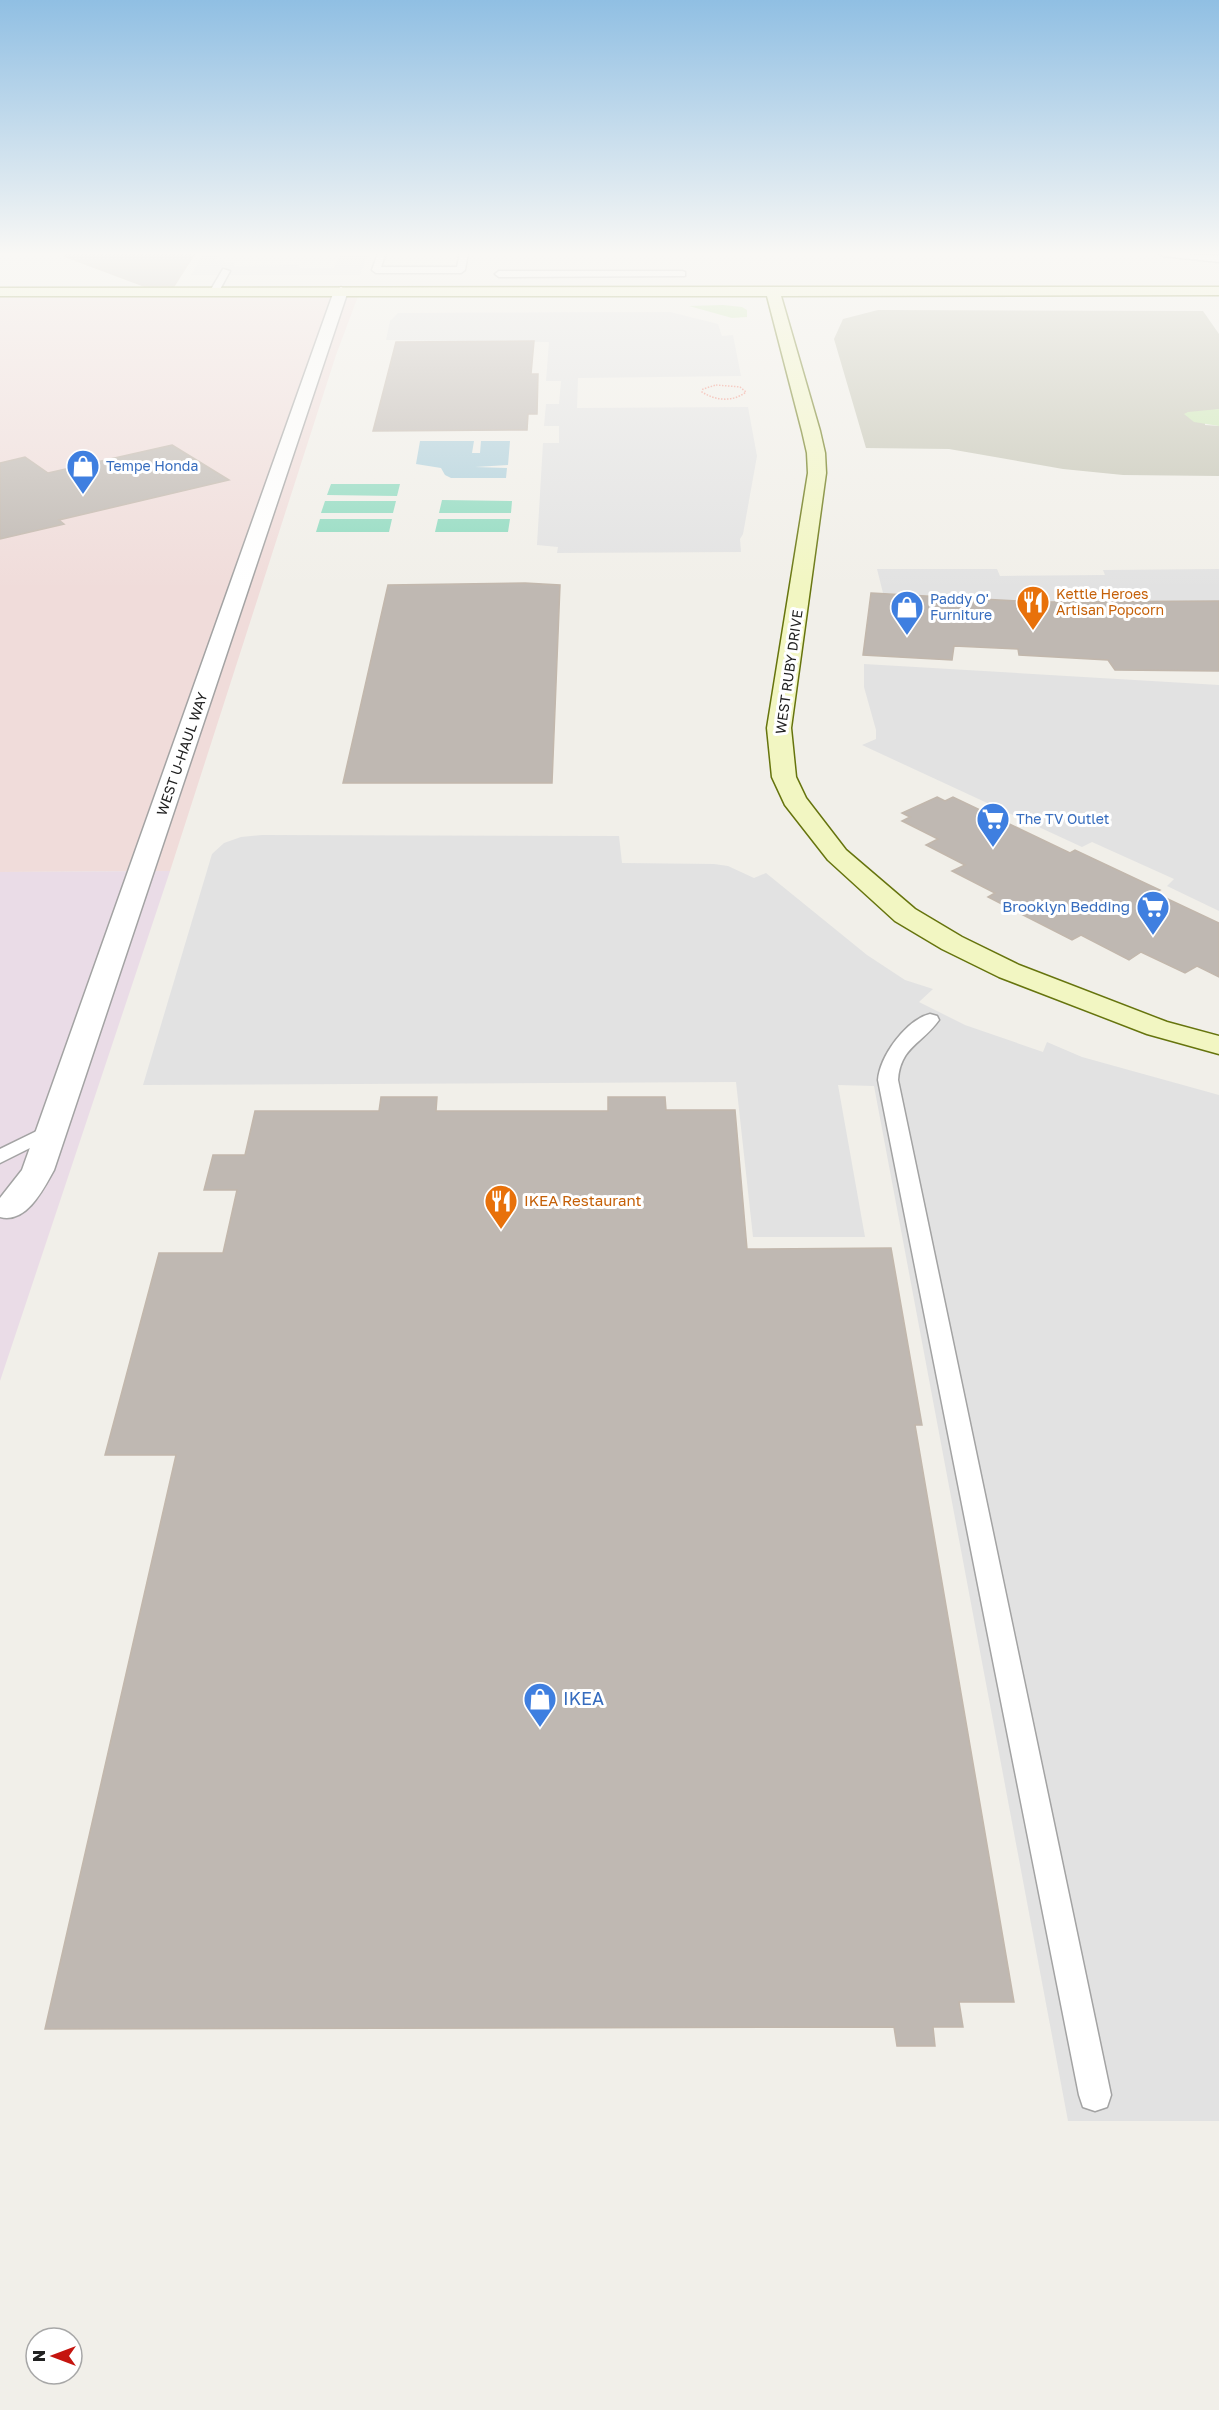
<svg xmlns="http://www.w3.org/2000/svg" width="1219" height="2410" font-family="'Golos Text',sans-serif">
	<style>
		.commercial { fill: #f0dcda }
		.industrial { fill: #eadce7 }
		.construction { fill: #c5c5b5 }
		.grass { fill: #cbe7b4 }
		.pitch { fill: #8edabf }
		.parking { fill: #e2e2e2 }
		.water { fill: #adcfdb }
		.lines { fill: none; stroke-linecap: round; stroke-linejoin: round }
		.canal { fill: #adcfdb; fill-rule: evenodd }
		.building { fill: #bfb8b2; stroke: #c2b7ac; stroke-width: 1.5 }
		.lane-casing { stroke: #a3a3a3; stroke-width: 3 }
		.street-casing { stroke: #a3a3a3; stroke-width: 3 }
		.secondary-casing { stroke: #66740d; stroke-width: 3 }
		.path { stroke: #f08b7b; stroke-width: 1.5; stroke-dasharray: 1.5 1.5; stroke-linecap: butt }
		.lane { fill: #fff; fill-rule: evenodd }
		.street { fill: #fff; fill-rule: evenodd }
		.secondary { fill: #f2f6c2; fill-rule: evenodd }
		.labels { text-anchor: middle; stroke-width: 6; stroke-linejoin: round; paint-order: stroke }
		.far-shop-label { font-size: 14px; fill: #366cbe; stroke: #fff; text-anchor: start }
		.far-food-label { font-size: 14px; fill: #c56008; stroke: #fff; text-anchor: start }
		.far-street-label { font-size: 14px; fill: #222; stroke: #fff }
		.shop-label { font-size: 15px; fill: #366cbe; stroke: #fff; text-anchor: end }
		.food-label { font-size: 15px; fill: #c56008; stroke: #fff; text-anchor: start }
		.near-shop-label { font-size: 18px; fill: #366cbe; stroke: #fff; text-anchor: start }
	</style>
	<rect width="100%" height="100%" fill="#f1efe9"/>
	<path class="commercial" d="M360 291 336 355 170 871 0 872V292Z"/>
	<path class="industrial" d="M170 871 0 1381V872Z"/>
	<path class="construction" d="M878 310 1203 311 1219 334V409L1205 412V425L1219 426V476L1123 475 1063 469 949 449 866 448 834 339 843 319Z"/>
	<path class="grass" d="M723 305 742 307 747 310V317L732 318 689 306Z
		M1219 409V426L1194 422 1184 414 1188 412Z"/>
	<path class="pitch" d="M331 484H400L397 496 327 495Z
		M442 500 512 501 511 513H439Z
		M325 501H396L393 513H321Z
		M320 519H392L389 532H316Z
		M438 519H510L508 532H435Z"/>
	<path class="parking" d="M204 253H220L215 261 235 262 233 266 299 265V268H334L341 253H368L360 275H191Z
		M670 312 718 324 722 336 733 335 741 376 578 378 577 408 748 407 757 456 743 534 740 539 741 552 557 553 558 547 537 545 543 443H559V426H544L546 404H559L561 381H546L549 342 386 340 390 321 398 313Z
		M877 569H997L1000 576 1105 575 1103 570 1219 569V601L1082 602 1083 605 883 593Z
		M864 664 1219 685V911L1167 886 1174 879 1092 842 1082 847 862 745 876 739V730L864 687Z
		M262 835 619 836 622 863 714 864 728 866 754 878 766 873 867 955 905 980 933 989 919 1002 965 1025 1043 1052 1047 1042 1082 1057 1219 1095V2121H1068L874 1086 838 1085 865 1237H753L736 1082 143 1085 212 854 224 843 241 837Z"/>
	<path class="water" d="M420 441H474L472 453H480L481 441H510L508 465 475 467 507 468 506 478H451L445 475 441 468 416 464Z"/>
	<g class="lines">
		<path class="canal" d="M1188 253H1219V260L1196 258Z"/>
	</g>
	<path class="building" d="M65 253H195L174 286H144L64 256Z
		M534 341 531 374H538L537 414H528L527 430 373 431 396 342Z
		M172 445 229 480 59 520 64 524 0 539V463L25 457 48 473Z
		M525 583 560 585 552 783H343L388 585Z
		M871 593 1019 601 1018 600 1047 602 1219 601V671L1115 670 1108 660 1019 655 1018 649 954 646 952 660 863 655Z
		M937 797 945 801 953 797 1070 853 1075 850 1160 890 1155 893 1219 923V977L1197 966 1185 973 1141 952 1129 960 1081 935 1072 940 988 897 995 893 952 871 965 865 926 845 938 839 902 821 910 817 902 813Z
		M381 1097H437L436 1111H608V1097H665L666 1110H735L747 1249 891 1248 922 1425H915L1014 2002H959L963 2027H933L935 2046H897L894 2027 45 2029 176 1455H105L159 1253H223L237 1190H204L213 1155H245L255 1111H379Z"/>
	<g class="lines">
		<defs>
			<path id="lane" d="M378 253H386L381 267H457L460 253H468L465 270 461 273H376L372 270Z
				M1159 253 1219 256V262L1163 256Z
				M223 269 230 271 218 293H212L210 291Z
				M682 271 685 272V276L499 277 495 274 499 271Z
				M930 1014 937 1016 939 1020C923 1043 900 1047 898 1080L1111 2095 1107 2107 1095 2111 1083 2107 1079 2095 878 1080C880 1056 906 1020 930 1014Z
				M51 1124 58 1126 61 1130 58 1134 0 1163V1149Z"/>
			<path id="street" d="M341 287 348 291 54 1170C43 1190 26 1224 0 1217V1198L22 1170 334 291Z"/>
			<path id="secondary" d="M773 287H1219V295L781 296 820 431 825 453 826 473 791 728 796 777 806 798 846 850 915 909 962 937 1019 965 1167 1022 1219 1036V1054L1147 1034 999 977 942 949 895 921 828 860 785 805 772 777 767 728 808 473 807 453 802 431 767 296H0V288Z"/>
		</defs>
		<use href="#lane" class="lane-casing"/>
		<use href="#street" class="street-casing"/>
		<use href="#secondary" class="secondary-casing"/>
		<path class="path" d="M716 385 740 387 746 392C733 402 716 401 702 392L703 389Z"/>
		<use href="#lane" class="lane"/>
		<use href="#street" class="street"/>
		<use href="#secondary" class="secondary"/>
	</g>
	<linearGradient id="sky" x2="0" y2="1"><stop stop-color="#90bfe3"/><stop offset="0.43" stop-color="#f9f8f5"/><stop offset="1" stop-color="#f9f8f5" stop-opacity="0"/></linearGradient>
	<rect width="1219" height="590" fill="url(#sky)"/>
	<defs>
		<symbol id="shop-pin" viewBox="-11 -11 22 30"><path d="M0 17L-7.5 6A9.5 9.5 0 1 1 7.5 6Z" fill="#3f7fe0" stroke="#fff"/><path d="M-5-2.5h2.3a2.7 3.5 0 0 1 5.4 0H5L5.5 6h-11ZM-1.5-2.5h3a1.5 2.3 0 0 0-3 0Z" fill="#fff"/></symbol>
		<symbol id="restaurant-pin" viewBox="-11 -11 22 30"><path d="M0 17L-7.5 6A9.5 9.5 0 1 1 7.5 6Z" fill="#e8710a" stroke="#fff"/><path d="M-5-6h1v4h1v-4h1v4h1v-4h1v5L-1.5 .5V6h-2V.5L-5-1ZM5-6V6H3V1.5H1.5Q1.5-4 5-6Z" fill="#fff"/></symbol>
		<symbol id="supermarket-pin" viewBox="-11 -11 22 30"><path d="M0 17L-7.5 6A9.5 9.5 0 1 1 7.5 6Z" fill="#3f7fe0" stroke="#fff"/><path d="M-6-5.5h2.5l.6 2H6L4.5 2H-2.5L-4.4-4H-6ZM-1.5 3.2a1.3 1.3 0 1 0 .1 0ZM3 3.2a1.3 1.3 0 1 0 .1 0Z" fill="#fff"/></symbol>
	</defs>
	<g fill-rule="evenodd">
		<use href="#shop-pin" x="64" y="447" width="38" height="52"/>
		<use href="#restaurant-pin" x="1014" y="583" width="38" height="52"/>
		<use href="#shop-pin" x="888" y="588" width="38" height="52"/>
		<use href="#supermarket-pin" x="974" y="800" width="38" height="52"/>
		<use href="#supermarket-pin" x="1134" y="888" width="38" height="52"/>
		<use href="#restaurant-pin" x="482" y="1182" width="38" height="52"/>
		<use href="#shop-pin" x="521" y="1680" width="38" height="52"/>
	</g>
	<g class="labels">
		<g class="far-shop-label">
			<text x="106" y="471">Tempe Honda</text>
			<text x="930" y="604">Paddy O'<tspan x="930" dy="16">Furniture</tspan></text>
			<text x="1016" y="824">The TV Outlet</text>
		</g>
		<g class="far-food-label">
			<text x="1056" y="599">Kettle Heroes<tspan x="1056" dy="16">Artisan Popcorn</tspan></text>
		</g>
		<g class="far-street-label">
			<text transform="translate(789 672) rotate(-82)" y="5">WEST RUBY DRIVE</text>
			<text transform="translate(182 754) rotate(-71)" y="5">WEST U-HAUL WAY</text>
		</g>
		<g class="shop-label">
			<text x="1130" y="912">Brooklyn Bedding</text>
		</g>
		<g class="food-label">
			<text x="524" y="1206">IKEA Restaurant</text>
		</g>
		<g class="near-shop-label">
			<text x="563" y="1705">IKEA</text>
		</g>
	</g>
	<g transform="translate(54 2356) rotate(270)"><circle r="28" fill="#ffffff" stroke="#a7a7a7" stroke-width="1.5"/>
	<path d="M0-4.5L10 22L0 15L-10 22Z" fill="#c5150f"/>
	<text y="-9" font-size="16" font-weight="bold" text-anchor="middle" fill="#222222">N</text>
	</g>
</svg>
